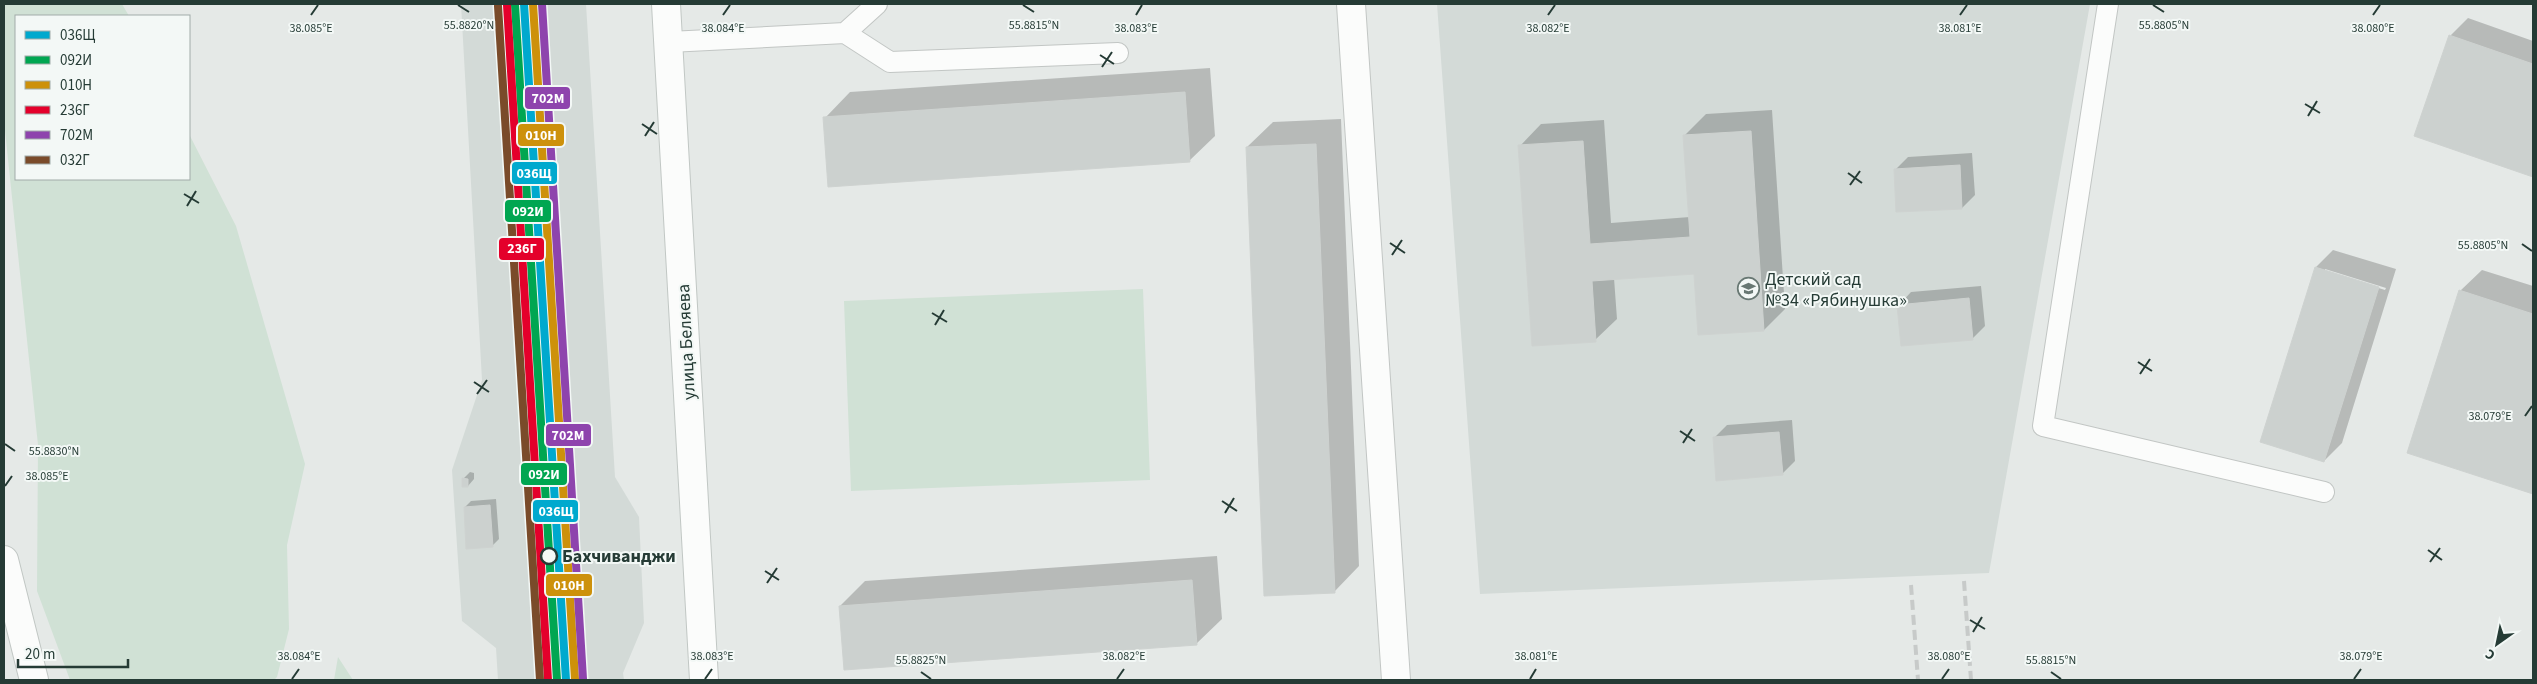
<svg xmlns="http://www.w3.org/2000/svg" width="2537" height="684" font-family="'Source Sans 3',sans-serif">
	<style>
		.built { fill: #d3dad7 }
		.green { fill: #d0e1d5 }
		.shadow { fill: #0003; fill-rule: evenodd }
		.building { fill: #ccd1cf; stroke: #ced2d0 }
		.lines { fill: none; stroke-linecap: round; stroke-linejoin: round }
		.lane-casing { stroke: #c2c6c4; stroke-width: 22 }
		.street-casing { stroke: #c2c6c4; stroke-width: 30 }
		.secondary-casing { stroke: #c1c7c4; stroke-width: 30 }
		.lane { stroke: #fbfcfb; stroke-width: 20 }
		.street { stroke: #fbfcfb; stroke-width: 28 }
		.secondary { stroke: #fbfcfb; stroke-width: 28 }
		.rail { stroke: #c7cac9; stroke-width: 4; stroke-dasharray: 10 5; stroke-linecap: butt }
		.rail-1-casing { stroke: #f3f8f6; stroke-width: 11 }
		.rail-2-casing { stroke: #f3f8f6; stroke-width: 11 }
		.rail-3-casing { stroke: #f3f8f6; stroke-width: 11 }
		.rail-4-casing { stroke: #f3f8f6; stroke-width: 11 }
		.rail-5-casing { stroke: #f3f8f6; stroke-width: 11 }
		.rail-6-casing { stroke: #f3f8f6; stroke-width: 11 }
		.rail-1 { stroke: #00a9ce; stroke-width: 8 }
		.rail-2 { stroke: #00a651; stroke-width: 8 }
		.rail-3 { stroke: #cd910b; stroke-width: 8 }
		.rail-4 { stroke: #e4002b; stroke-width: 8 }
		.rail-5 { stroke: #8e44ad; stroke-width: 8 }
		.rail-6 { stroke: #7a4b2a; stroke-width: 8 }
		.ticks { fill: none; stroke: #253b35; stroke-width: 2 }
		.stop-dot { fill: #f3f8f6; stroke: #253b35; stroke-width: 2.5 }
		.labels { text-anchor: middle; stroke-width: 4; stroke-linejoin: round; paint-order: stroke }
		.poi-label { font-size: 18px; fill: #253b35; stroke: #f3f8f6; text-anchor: start }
		.street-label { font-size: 18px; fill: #253b35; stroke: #f3f8f6 }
		.stop-label { font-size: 18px; font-weight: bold; fill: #253b35; stroke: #f3f8f6; text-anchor: start }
		.ticks-label { font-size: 12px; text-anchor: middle; fill: #253b35; stroke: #f3f8f6; stroke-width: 4; stroke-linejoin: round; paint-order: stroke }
		.line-badge { stroke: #f3f8f6; stroke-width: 2 }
		.badge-label { font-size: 14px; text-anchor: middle; font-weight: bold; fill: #fff }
	</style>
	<rect width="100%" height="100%" fill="#e5e9e7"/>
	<path class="built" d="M461 4H586L615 477 639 517 644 623 623 673 624 680H498L496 648 462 621 452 470 482 380Z
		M1437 4H2090L1989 573 1480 594Z"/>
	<path class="green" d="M4 4H122L129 16H16V179H189V134L236 226 305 464 287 545 289 629 277 677 274 680H70L37 591 38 445 4 121Z
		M1143 289 1150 480 851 491 844 301Z
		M338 657 353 680H334Z"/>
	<path class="shadow" d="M2468 18 2533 41V176L2416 135 2450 36Z
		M1210 68 1215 136 1189 161 825 118 850 92Z
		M1772 110 1785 309 1764 330 1695 273 1614 278 1617 319 1595 340 1520 146 1541 124 1604 120 1611 223 1690 217 1684 136 1706 114Z
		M1341 119 1359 566 1334 592 1247 147 1273 122Z
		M1972 153 1975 195 1962 208 1895 170 1908 157Z
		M2333 250 2396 269 2342 443 2324 461 2316 267ZM2325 269 2386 288 2385 290 2325 271Z
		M2482 270 2533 286V492L2408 452 2460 291Z
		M1981 286 1985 326 1972 339 1899 305 1911 292Z
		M1792 420 1795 461 1782 474 1714 438 1727 425Z
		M470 472 474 473V479L468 486 463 479Z
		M496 499 499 539 492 546 465 507 471 501Z
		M1217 556 1222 619 1196 644 840 606 865 581Z"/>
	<path class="building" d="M2449 35 2533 64V177L2414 136Z
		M1185 92 1190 162 828 187 823 117Z
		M1751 131 1764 331 1698 335 1694 274 1592 281 1596 342 1532 346 1518 145 1583 141 1590 244 1690 237 1683 135Z
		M1316 144 1335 593 1264 596 1246 147Z
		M1960 165 1962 209 1896 212 1894 169Z
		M2315 267 2379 287 2324 462 2260 442Z
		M2459 290 2533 314V494L2407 453Z
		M1969 298 1973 340 1901 346 1897 305Z
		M1779 432 1783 475 1716 481 1713 437Z
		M462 478 468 479V487H462Z
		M490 505 493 547 466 549 464 507Z
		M1192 580 1197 645 844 670 839 606Z"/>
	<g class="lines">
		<defs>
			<path id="lane" d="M2108 4 2043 426 2324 492
				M845 33 890 62 1118 53
				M669 42 845 33 877 4"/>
			<path id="street" d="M1351 4 1396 680"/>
			<path id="secondary" d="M666 4 704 680
				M4 560 34 680"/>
		</defs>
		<use href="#lane" class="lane-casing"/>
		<use href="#street" class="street-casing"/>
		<use href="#secondary" class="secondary-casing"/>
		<use href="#lane" class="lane"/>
		<use href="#street" class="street"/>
		<use href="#secondary" class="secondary"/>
		<path class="rail" d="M1964 581 1971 680
			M1911 585 1918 680"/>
		<defs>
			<path id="rail-1" d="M524 4 566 680"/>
			<path id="rail-2" d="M515 5 557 680"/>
			<path id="rail-3" d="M533 4 575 679"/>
			<path id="rail-4" d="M507 5 548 680"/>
			<path id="rail-5" d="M542 4 583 679"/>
			<path id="rail-6" d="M498 6 540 680"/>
		</defs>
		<use href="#rail-1" class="rail-1-casing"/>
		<use href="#rail-2" class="rail-2-casing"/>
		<use href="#rail-3" class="rail-3-casing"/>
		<use href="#rail-4" class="rail-4-casing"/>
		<use href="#rail-5" class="rail-5-casing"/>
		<use href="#rail-6" class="rail-6-casing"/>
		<use href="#rail-1" class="rail-1"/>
		<use href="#rail-2" class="rail-2"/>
		<use href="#rail-3" class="rail-3"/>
		<use href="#rail-4" class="rail-4"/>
		<use href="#rail-5" class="rail-5"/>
		<use href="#rail-6" class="rail-6"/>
	</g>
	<path class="ticks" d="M458 5 469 12M1023 5 1034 12M2153 5 2164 12M311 15 318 5M723 15 730 5M1136 15 1142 5M1548 15 1555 5M1960 15 1967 5M2373 15 2380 5M1100 55 1114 64M1102 67 1112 52M2305 104 2320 113M2308 116 2317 101M642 124 657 134M645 136 654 122M1848 173 1862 183M1850 185 1860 171M184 194 199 203M187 206 196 191M1390 243 1405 253M2522 244 2532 251M1392 255 1402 240M932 313 947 322M935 325 944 310M2138 362 2152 371M2140 374 2150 359M474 382 489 392M477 394 487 380M2525 416 2532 406M1680 431 1695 441M1683 443 1692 429M5 444 15 451M5 486 12 476M1222 501 1237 511M1225 513 1234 498M2428 550 2442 560M2430 562 2440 548M765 571 779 580M767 583 777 568M1970 620 1985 629M1973 632 1982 617M921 672 931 679M2051 672 2061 679M292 679 299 669M705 679 712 669M1117 679 1124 669M1530 679 1536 669M1942 679 1949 669M2354 679 2361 669"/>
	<defs>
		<symbol id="school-ring" viewBox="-11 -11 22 22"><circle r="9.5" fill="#f3f8f6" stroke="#687873" stroke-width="1.5"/><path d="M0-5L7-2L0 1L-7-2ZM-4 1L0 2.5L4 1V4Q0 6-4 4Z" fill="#687873"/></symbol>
	</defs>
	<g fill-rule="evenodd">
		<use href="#school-ring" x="1736" y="276" width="25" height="25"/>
	</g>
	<circle class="stop-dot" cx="549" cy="556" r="8"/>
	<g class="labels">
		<g class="poi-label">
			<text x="1765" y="285">Детский сад<tspan x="1765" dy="21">№34 «Рябинушка»</tspan></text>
		</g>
		<g class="street-label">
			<text transform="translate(686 342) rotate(-93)" y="6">улица Беляева</text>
		</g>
		<g class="stop-label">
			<text x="562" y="562">Бахчиванджи</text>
		</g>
	</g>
	<g class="ticks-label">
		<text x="469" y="29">55.8820°N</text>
		<text x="1034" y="29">55.8815°N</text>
		<text x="2164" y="29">55.8805°N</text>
		<text x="311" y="32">38.085°E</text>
		<text x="723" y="32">38.084°E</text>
		<text x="1136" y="32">38.083°E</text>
		<text x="1548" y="32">38.082°E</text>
		<text x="2373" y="32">38.080°E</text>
		<text x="1960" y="32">38.081°E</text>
		<text x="2483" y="249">55.8805°N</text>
		<text x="2490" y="420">38.079°E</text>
		<text x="54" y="455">55.8830°N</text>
		<text x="47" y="480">38.085°E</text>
		<text x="299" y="660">38.084°E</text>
		<text x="712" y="660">38.083°E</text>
		<text x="1124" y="660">38.082°E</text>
		<text x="1536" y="660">38.081°E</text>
		<text x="1949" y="660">38.080°E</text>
		<text x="2361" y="660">38.079°E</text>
		<text x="921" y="664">55.8825°N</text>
		<text x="2051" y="664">55.8815°N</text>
	</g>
	<g class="line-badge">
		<rect x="524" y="86" width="47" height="24" rx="5" fill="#8e44ad"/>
		<rect x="517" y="123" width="48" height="24" rx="5" fill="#cd910b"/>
		<rect x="511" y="161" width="47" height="24" rx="5" fill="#00a9ce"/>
		<rect x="504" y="199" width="48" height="24" rx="5" fill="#00a651"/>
		<rect x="498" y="237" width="47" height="24" rx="5" fill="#e4002b"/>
		<rect x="545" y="423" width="47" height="24" rx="5" fill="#8e44ad"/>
		<rect x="520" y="462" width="48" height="24" rx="5" fill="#00a651"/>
		<rect x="532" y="499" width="47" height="24" rx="5" fill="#00a9ce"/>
		<rect x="545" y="573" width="48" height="24" rx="5" fill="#cd910b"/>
	</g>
	<g class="badge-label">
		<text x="548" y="103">702М</text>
		<text x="541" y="140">010Н</text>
		<text x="534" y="178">036Щ</text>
		<text x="528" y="216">092И</text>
		<text x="522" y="253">236Г</text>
		<text x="568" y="440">702М</text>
		<text x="544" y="479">092И</text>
		<text x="556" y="516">036Щ</text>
		<text x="569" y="590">010Н</text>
	</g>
	<rect width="2537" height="684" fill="none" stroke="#253b35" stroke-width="10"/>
	<rect x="15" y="15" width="175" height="165" fill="#f3f8f6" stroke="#a1aca9"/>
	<rect x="25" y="31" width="25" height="8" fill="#00a9ce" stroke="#a1aca9"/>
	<text x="60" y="40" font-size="15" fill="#253b35">036Щ</text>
	<rect x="25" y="56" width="25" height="8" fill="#00a651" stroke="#a1aca9"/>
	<text x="60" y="65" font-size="15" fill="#253b35">092И</text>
	<rect x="25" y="81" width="25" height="8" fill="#cd910b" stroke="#a1aca9"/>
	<text x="60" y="90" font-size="15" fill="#253b35">010Н</text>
	<rect x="25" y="106" width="25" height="8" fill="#e4002b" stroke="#a1aca9"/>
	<text x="60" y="115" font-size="15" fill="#253b35">236Г</text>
	<rect x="25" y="131" width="25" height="8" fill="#8e44ad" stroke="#a1aca9"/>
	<text x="60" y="140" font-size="15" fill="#253b35">702М</text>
	<rect x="25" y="156" width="25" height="8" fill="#7a4b2a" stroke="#a1aca9"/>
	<text x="60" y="165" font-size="15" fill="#253b35">032Г</text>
	<g transform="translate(2497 644) rotate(213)" stroke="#f3f8f6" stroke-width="4" paint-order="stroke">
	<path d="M0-4L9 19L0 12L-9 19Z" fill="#253b35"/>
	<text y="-8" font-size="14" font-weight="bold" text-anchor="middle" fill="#253b35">С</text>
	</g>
	<path d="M18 659v8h110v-8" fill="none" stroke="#253b35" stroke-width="2.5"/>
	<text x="25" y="659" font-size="15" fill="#253b35" stroke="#f3f8f6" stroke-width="4" paint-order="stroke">20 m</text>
</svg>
